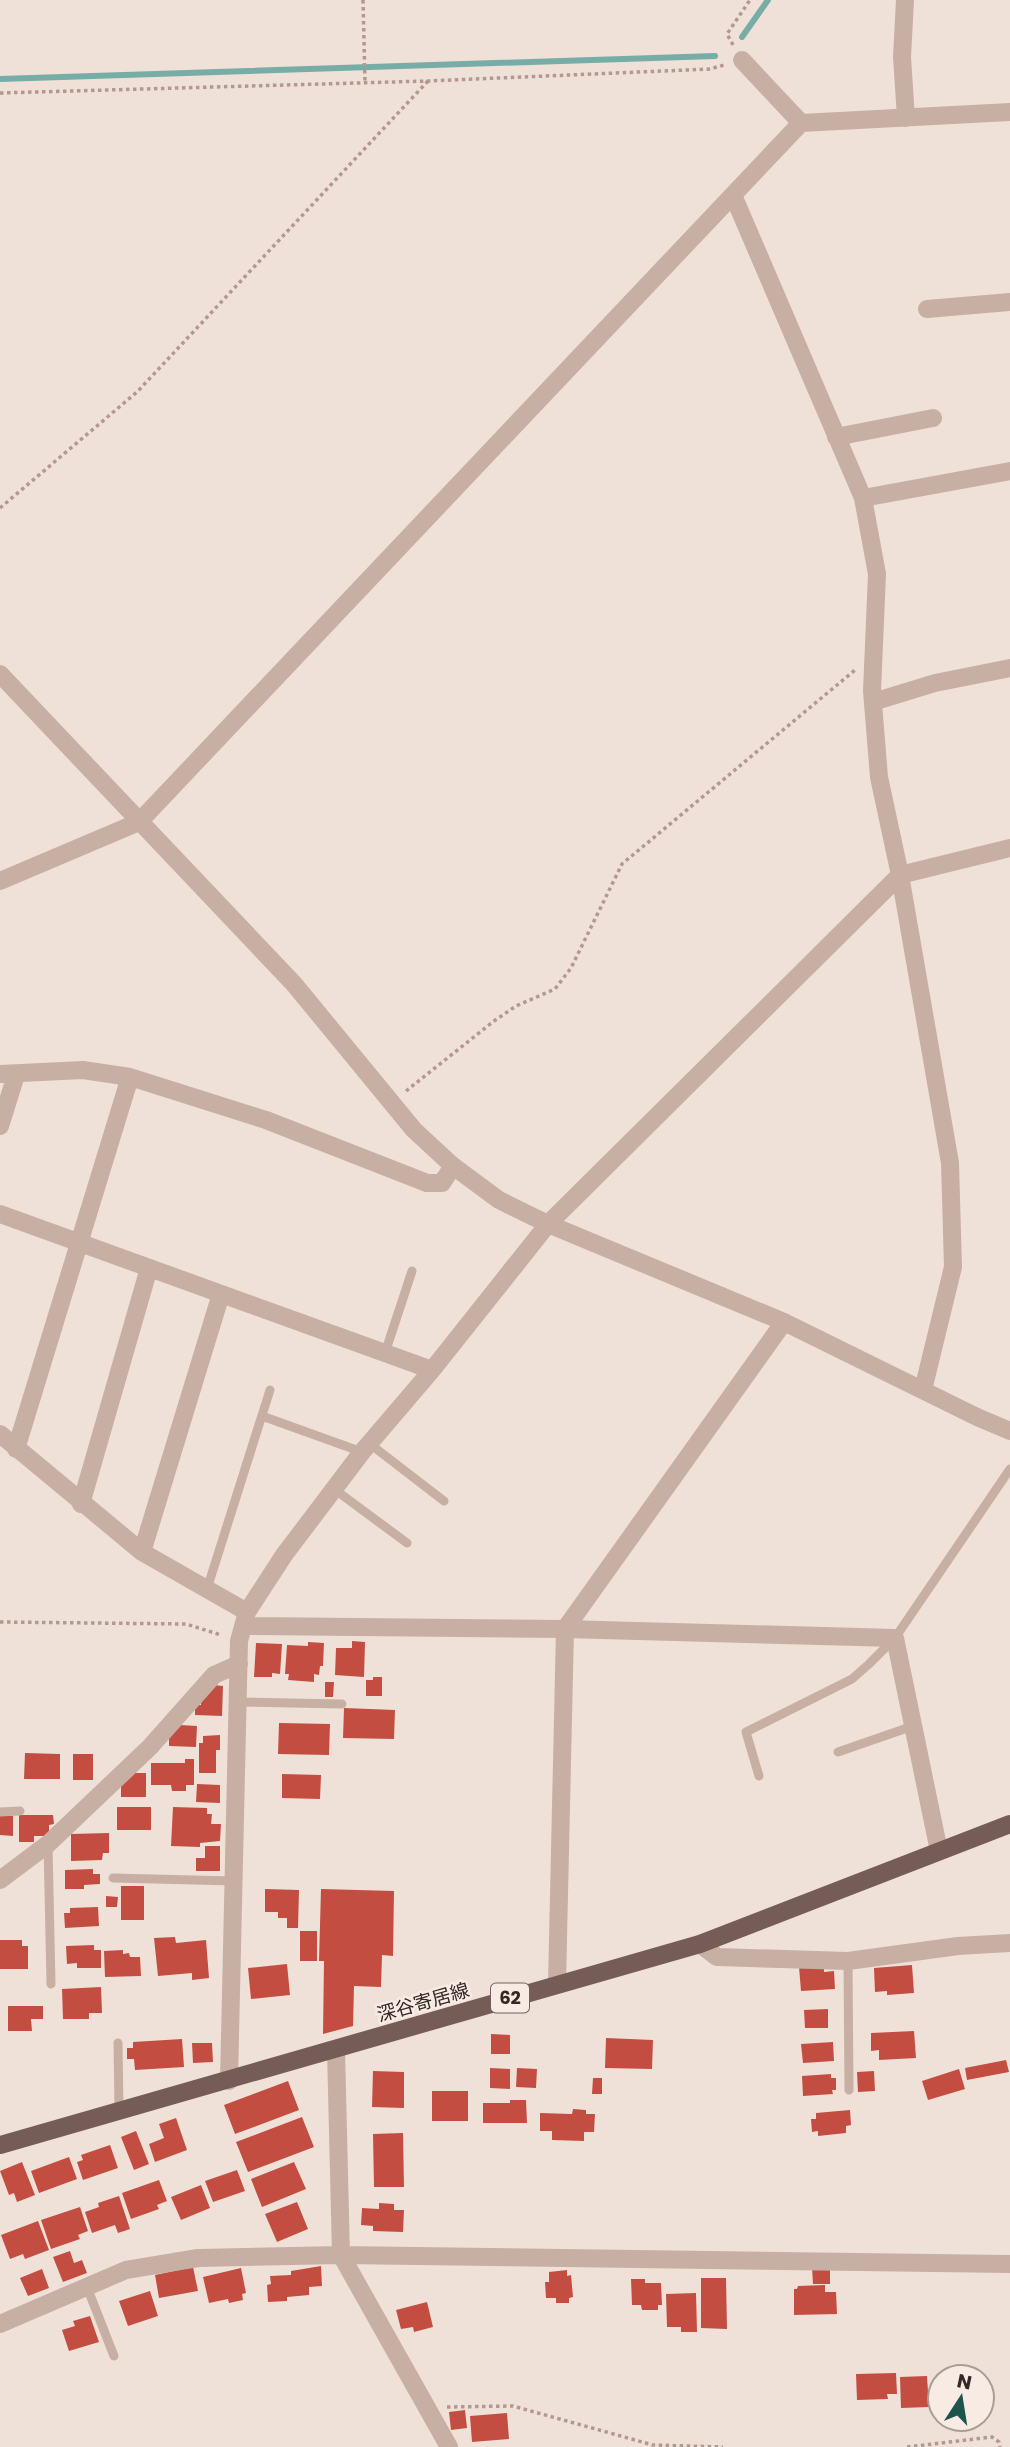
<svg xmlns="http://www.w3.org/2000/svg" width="1010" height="2447" font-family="Poppins,'Noto Sans JP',sans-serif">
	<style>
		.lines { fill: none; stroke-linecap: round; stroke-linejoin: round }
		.stream { stroke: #77ada6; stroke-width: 6 }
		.building { fill: #c44d42 }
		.path { stroke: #b3988f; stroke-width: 3.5; stroke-dasharray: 3.5 3.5; stroke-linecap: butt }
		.service { stroke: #c8afa4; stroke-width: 9 }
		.minor { stroke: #c8afa4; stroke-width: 18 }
		.tertiary { stroke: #c8afa4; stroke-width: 18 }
		.primary { stroke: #755c57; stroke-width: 18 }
		.labels { text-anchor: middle; stroke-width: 5; stroke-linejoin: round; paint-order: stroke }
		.shield { fill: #f8ebe4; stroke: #6e625f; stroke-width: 2 }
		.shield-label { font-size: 18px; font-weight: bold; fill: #332826 }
		.street-label { font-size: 19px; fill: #332826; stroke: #f8ebe4 }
	</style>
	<rect width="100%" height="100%" fill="#f0e1d8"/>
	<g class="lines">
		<path class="stream" d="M742 37 768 0
			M0 79 715 56"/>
	</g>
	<path class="building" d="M352 1641 365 1642 364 1677 335 1675 336 1648H352Z
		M308 1642 324 1643 323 1666H320L319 1675 314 1674V1682L288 1680 289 1674H285L287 1645 308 1646Z
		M256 1643 282 1644 280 1674 272 1673V1677H254Z
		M373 1677H382V1696H366V1680H373Z
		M325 1682H334L333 1697H325Z
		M214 1685 223 1686 222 1716 195 1715V1705H201V1699Z
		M344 1708 395 1710 394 1739 343 1738Z
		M279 1723 330 1724 329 1755 278 1754Z
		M180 1725 197 1726 196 1747 169 1746V1737Z
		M220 1735V1750H216V1773H199V1743H203V1736Z
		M25 1753 60 1754V1779H24Z
		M73 1754H93V1780H73Z
		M185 1759H194V1785H186V1791H172L171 1785H151V1763H185Z
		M135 1773H146V1797H121V1785Z
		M282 1774 321 1775 320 1799 282 1798Z
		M197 1784 220 1785V1803L196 1802Z
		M117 1807H151V1830H117Z
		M173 1807 207 1808V1814H212L211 1824H221L220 1841 200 1843V1847L171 1846Z
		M19 1815H53L54 1824 49 1825V1836H34V1842H19Z
		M0 1816H13V1836L0 1835Z
		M109 1833V1853H103L102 1860 71 1861V1834Z
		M205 1846H220V1871H196V1858H205Z
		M93 1869V1874H100V1884L84 1885V1889H65V1870Z
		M121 1886H144V1920H121Z
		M265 1889 299 1890 298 1928H287V1918H278V1912H265Z
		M321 1889 394 1891 393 1956 382 1955 381 1987 354 1986 353 2026 323 2034 324 1961H319Z
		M106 1896 118 1897 117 1907H106Z
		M98 1907 99 1926 65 1928 64 1913H70V1908Z
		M300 1931H317V1961H300Z
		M175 1937 176 1943 206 1940 209 1978 192 1980V1973L158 1976 154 1938Z
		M0 1940H22V1946H28V1969H0Z
		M94 1945V1950H101V1968H77V1963L67 1964 66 1946Z
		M123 1950V1954L129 1953 130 1957H140L141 1976 105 1977 104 1951Z
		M287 1964 290 1995 251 1999 248 1968Z
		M912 1965 914 1993 887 1995V1991L875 1992 874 1968Z
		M799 1967 824 1968V1972L834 1971 835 1989 801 1991Z
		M101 1987 102 2013H89V2019H63L62 1989Z
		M8 2006H43V2019H31L32 2031H8Z
		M828 2009V2028H805L804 2010Z
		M914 2031 916 2058 879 2060V2050L871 2051V2033Z
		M491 2034 510 2035V2054H491Z
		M606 2038 653 2040 652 2069 605 2068Z
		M182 2039 184 2067 135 2070 134 2059H127V2048H133V2042Z
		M833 2042 834 2061 803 2063 801 2044Z
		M192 2043H212L213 2062 193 2063Z
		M1006 2060 1009 2072 967 2080 965 2068Z
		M490 2068 510 2069V2089L490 2088Z
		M517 2068 537 2069 536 2088 516 2087Z
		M959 2069 965 2089 928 2100 922 2081Z
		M373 2071 404 2072V2108L372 2107Z
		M874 2071 875 2091 858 2092 857 2072Z
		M831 2074V2078H836V2090H832L833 2094 803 2096 802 2076Z
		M593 2078H602V2094H592Z
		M288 2081 299 2110 235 2134 224 2105Z
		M432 2091H468V2121H432Z
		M510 2100H526L527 2123H483V2103H510Z
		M573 2109 586 2110V2114H595L594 2132H584V2141L552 2140V2131H540V2113L572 2114Z
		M850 2110 851 2125 846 2126V2133L818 2136V2131L812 2132 811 2119H816V2113Z
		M302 2117 314 2147 248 2172 236 2142Z
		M176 2118 187 2150 155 2162 149 2144 164 2138 159 2124Z
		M136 2131 149 2164 134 2170 121 2137Z
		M403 2133 404 2187H374L373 2134Z
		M110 2145 118 2168 83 2180 77 2162 83 2160 81 2155Z
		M69 2157 77 2179 39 2193 31 2171Z
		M22 2162 35 2195 17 2202 14 2193 9 2195 0 2171Z
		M294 2162 306 2189 262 2207 251 2179Z
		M237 2170 245 2191 213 2202 205 2181Z
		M159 2180 167 2201 157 2205 159 2209 131 2219 122 2193Z
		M201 2185 210 2208 181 2220 171 2197Z
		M119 2196 130 2229 118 2233 115 2225 92 2233 85 2212 99 2207 98 2203Z
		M297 2202 308 2229 277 2242 265 2214Z
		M379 2203 394 2204V2210H404L403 2232 373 2231V2226L361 2225 362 2208 379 2209Z
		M80 2207 88 2231 78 2235 80 2239 51 2249 41 2220Z
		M38 2221 49 2250 25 2259 23 2254 10 2259 1 2235Z
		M70 2251 74 2263 82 2260 87 2273 63 2282 53 2257Z
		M321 2266 322 2286 309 2287V2295L287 2297V2301L268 2302 267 2285 271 2284 270 2276 291 2275V2271Z
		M193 2267 198 2291 159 2298 155 2275Z
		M812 2267H830V2284H813Z
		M241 2268 246 2293 242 2294 243 2300 229 2303 228 2299 209 2303 203 2277Z
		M42 2269 49 2288 28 2296 20 2278Z
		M567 2270V2276L571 2275 573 2297 569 2298V2303H556V2298H546L545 2282H549V2272Z
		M701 2278H726L727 2329 701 2328Z
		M631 2279H645V2283H661L662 2305H658V2310H642L641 2305H632Z
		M825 2285V2292H836L837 2314 794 2315V2289H797L798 2286Z
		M150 2291 158 2316 128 2326 119 2301Z
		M696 2293 697 2332H681V2327H667L666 2294Z
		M427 2302 433 2327 414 2332 413 2327 401 2329 396 2310Z
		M90 2316 99 2342 69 2351 62 2330 75 2326 73 2321Z
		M896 2373 897 2394H887L888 2399 857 2400 856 2374Z
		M927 2376 929 2407 901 2408 900 2377Z
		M465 2410 467 2428 451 2430 449 2412Z
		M507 2413 509 2439 472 2442 470 2416Z"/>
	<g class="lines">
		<path class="path" d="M363 0 365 82
			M733 45 727 34 750 0
			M0 93 428 81 710 69 724 65
			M0 508 137 392 428 81
			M406 1091 494 1021 516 1006 555 989 571 968 622 864 855 670
			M0 1622 186 1624 221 1635
			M447 2407 513 2406 653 2445 723 2447
			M907 2447 992 2437 999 2442 1000 2447"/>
		<path class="service" d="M385 1353 412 1271
			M262 1416 362 1452
			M370 1444 444 1501
			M334 1489 407 1543
			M207 1589 270 1390
			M238 1702 342 1704
			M838 1752 913 1726
			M759 1776 746 1732 852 1679 869 1664 895 1638 1010 1469
			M0 1812 20 1811
			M48 1844 51 1984
			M113 1878 234 1881
			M848 1961 849 2090
			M118 2043 119 2111
			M87 2287 114 2356"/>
		<path class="minor" d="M905 0 902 57 906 118
			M742 60 801 123
			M733 195 863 498 877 574 872 691 879 777 900 875 950 1163 953 1267 923 1390
			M927 309 1010 302
			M836 437 933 418
			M863 498 1010 471
			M873 702 935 683 1010 668
			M0 881 139 822 801 123 1010 112
			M0 1074 83 1070 130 1077 266 1120 427 1183H442L453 1166
			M0 1126 16 1075
			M0 1214 432 1370
			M0 1434 142 1552 247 1612
			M16 1449 130 1077
			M81 1504 149 1268
			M142 1552 221 1294
			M244 1626 565 1629 895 1638 939 1851
			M0 1880 48 1844 150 1747 214 1675 239 1664
			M700 1944 717 1957 848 1961 958 1946 1010 1943
			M557 1984 565 1629 784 1322
			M336 2050 341 2255 449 2447
			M229 2081 239 1641 247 1612 284 1555 362 1452 432 1370 548 1224 900 875 1010 848
			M0 2324 126 2270 198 2258 341 2255 1010 2264"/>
		<path class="tertiary" d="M0 674 294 984 414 1130 453 1166 499 1200 548 1224 784 1322 977 1417 1010 1431"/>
		<path class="primary" d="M0 2145 700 1944 1010 1824"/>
	</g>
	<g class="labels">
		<rect class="shield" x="491" y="1983.5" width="38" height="29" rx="5"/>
		<g class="shield-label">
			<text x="510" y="2004">62</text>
		</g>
		<g class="street-label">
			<text transform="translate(423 2002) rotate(-16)" y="7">深谷寄居線</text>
		</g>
	</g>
	<g transform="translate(961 2398) rotate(12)"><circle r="33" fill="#f8ebe4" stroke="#a99d98" stroke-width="2"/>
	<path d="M0-5L12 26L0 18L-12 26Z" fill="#1c544e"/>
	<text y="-10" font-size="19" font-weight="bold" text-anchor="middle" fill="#332826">N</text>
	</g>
</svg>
